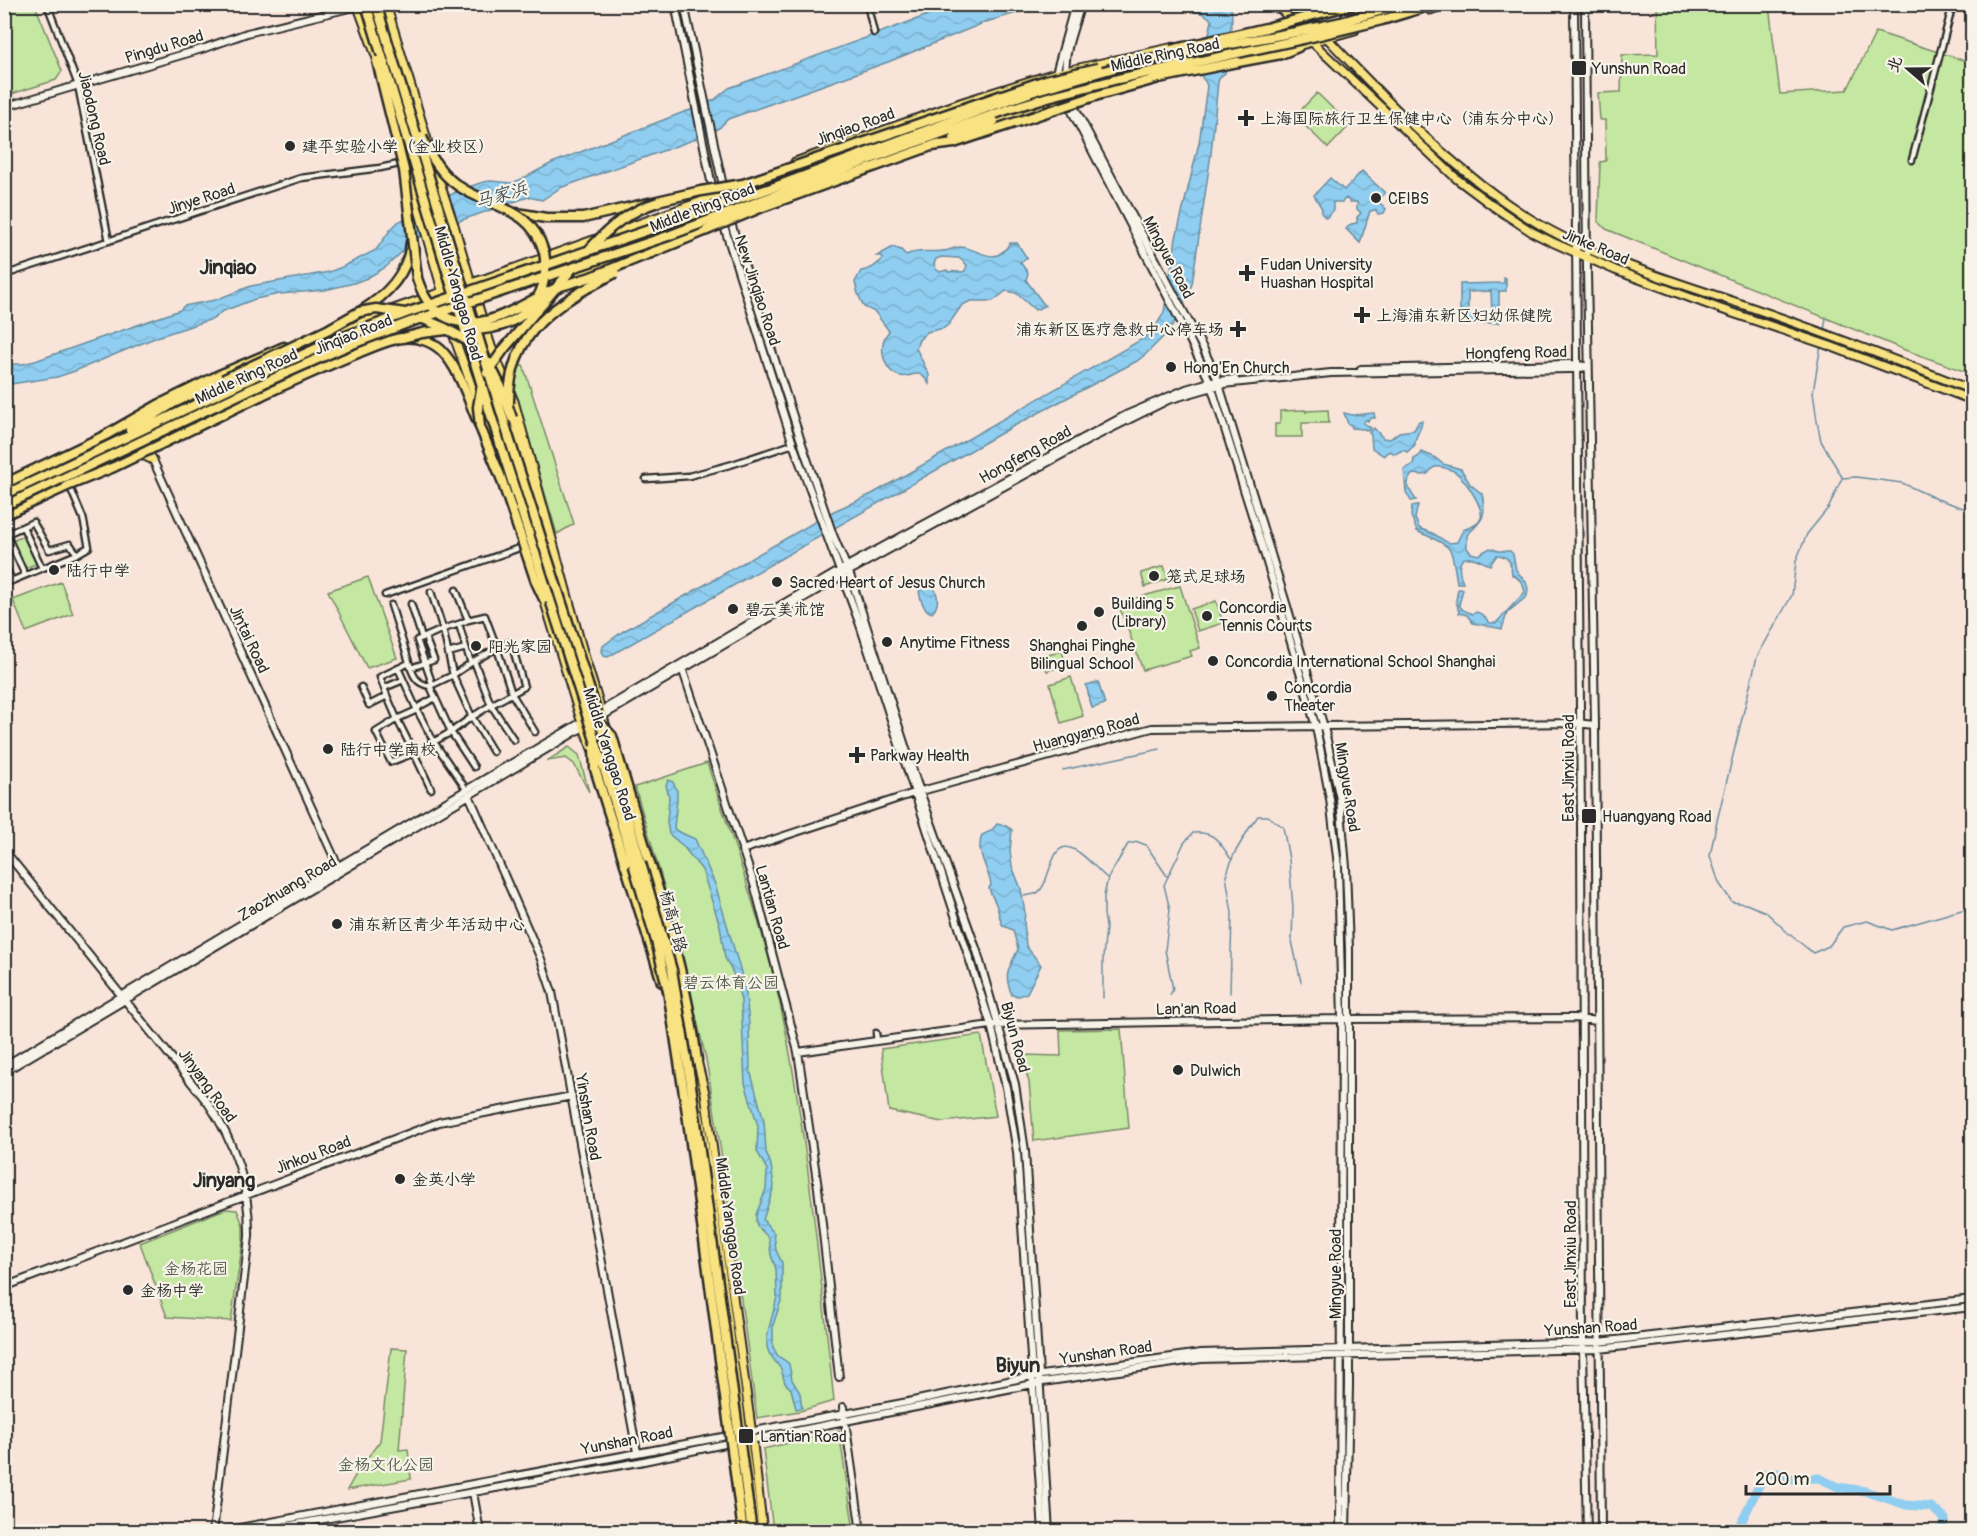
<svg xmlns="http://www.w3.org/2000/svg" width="1977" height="1536" font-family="Pangolin,'LXGW WenKai TC',sans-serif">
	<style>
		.green { fill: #c4e8a2; stroke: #788a66; stroke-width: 1.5 }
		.water { fill: url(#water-waves); stroke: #678da1; stroke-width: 1.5; fill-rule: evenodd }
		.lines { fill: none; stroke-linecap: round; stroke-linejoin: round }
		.stream { stroke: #678da1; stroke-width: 1.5 }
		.river { stroke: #8fcef0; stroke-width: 9 }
		.street-casing { stroke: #2b2b2b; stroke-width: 9 }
		.secondary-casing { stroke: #2b2b2b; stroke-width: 10 }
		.primary-casing { stroke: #2b2b2b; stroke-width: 11 }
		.highway-casing { stroke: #2b2b2b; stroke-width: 13 }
		.street { stroke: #f7f3e8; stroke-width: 4.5 }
		.secondary { stroke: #f7f3e8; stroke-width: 6 }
		.primary { stroke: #f8e281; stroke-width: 7 }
		.highway { stroke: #f8e281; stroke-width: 8 }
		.primary-bridge-casing { stroke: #2b2b2b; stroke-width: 11; stroke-linecap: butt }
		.highway-bridge-casing { stroke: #2b2b2b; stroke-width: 13; stroke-linecap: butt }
		.primary-bridge { stroke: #f8e281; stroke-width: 7 }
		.highway-bridge { stroke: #f8e281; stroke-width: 8 }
		.poi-dot { fill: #2b2b2b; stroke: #f7f3e8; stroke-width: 2 }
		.labels { text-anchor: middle; stroke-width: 4.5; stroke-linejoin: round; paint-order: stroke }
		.street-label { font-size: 16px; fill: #2b2b2b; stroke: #f7f3e8 }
		.poi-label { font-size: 16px; fill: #2b2b2b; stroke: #f7f3e8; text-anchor: start }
		.park-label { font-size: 16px; fill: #515a49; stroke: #f7f3e8 }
		.water-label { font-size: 18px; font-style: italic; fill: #44545c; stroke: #f7f3e8 }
		.quarter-label { font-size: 20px; font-weight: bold; fill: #2b2b2b; stroke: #f7f3e8 }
	</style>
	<defs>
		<pattern id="water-waves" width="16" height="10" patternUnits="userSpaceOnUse" patternTransform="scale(1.5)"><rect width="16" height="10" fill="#8fcef0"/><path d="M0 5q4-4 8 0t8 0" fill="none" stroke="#7cb1ce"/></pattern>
	</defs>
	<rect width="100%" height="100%" fill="#f9e4d9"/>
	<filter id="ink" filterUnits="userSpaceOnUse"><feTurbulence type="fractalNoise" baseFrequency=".0167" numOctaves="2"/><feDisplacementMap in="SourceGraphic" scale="12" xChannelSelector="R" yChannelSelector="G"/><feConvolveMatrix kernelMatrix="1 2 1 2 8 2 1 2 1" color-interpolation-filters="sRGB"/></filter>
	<g filter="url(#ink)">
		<path class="green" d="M5 4 35 5 62 71 56 80 5 96Z
			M1657 5H1769L1780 94 1847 90 1876 32 1972 63V374L1905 350 1606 229 1598 221 1600 162 1606 161 1605 120H1600L1598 93 1621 92 1622 55 1658 54Z
			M1317 93 1350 125 1328 148 1295 116Z
			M523 365 574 524 557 534 509 373Z
			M1305 410 1306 413V411L1328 410 1329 423H1302V437H1275V424H1280V411Z
			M24 536 36 564 24 568 12 541Z
			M1164 566 1168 579 1145 587 1141 573Z
			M368 577 397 658 367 668 328 591Z
			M61 582 73 614 26 632 13 600Z
			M1180 586 1200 648 1190 651 1192 656 1143 670 1118 603Z
			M1216 601 1223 623 1198 631 1191 609Z
			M1062 651 1066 665 1047 671 1042 657Z
			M1071 677 1083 716 1061 723 1050 684Z
			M569 747 579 755 589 792 574 764 566 758 547 761Z
			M707 763C737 853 769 943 787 1037 809 1157 821 1279 834 1401L800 1411 757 1418 721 1152 706 1059 670 907 635 787Z
			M1121 1029 1129 1128 1034 1141 1029 1082 1021 1055 1061 1056 1060 1030Z
			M981 1035 996 1116 942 1122 889 1111 881 1049Z
			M225 1209 237 1210 243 1225V1240L231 1321 167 1317 140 1243Z
			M391 1348 407 1349 399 1450 408 1449 411 1479 347 1490 359 1469 380 1441Z
			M839 1431 854 1531H773L763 1449Z"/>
		<path class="water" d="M964 5H1044L986 22 888 62 728 119 719 128 690 141 560 188 542 200 528 197 459 221 417 238 386 267 367 278 354 283 325 290 280 294 255 299 221 312 215 318 157 337 75 371 57 377 5 385V364H23L35 361 180 310 184 306 215 300 251 286 329 272 342 267 376 250 391 229 398 222 460 190 483 182 491 181 512 183 522 179 552 163 684 112 700 107 714 100 729 88 936 12Z
			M1170 5H1231L1232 18 1225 73 1220 77 1218 82 1211 154 1192 284 1186 299 1170 330 1146 354 1137 361 1012 427 608 657 604 656 602 651 603 646 622 632 834 511 872 494 1146 337 1156 326 1164 312 1176 238 1199 143 1207 86 1205 81 1202 78 1204 54 1212 21C1204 9 1183 11 1170 5Z
			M1362 171 1385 193 1378 201 1386 209 1384 213 1378 214 1376 210 1370 211 1360 243 1346 229 1351 224 1357 223V217L1361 213 1357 209V202H1350L1346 198 1342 202H1333V211L1326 218 1321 213 1322 209 1314 195 1330 178 1344 190Z
			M1010 243H1017L1027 258 1020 262 1028 273 1026 280 1045 306 1035 310 1016 293 1006 291 993 301H971L962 305 949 324 944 328 927 332 919 340 916 348 929 375V384C926 380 924 375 919 374 912 373 907 378 900 376 887 373 881 356 883 344 883 339 886 335 889 331L875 312 864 307 858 294 855 282 861 271C870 271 877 264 883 259L882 256H877L893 247 901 250 906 255C918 249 929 253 942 251 949 251 955 247 960 247 980 248 994 269 1010 243ZM941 257 959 258 967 265 965 271C959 274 954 270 948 272L947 270 940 272 936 269 934 264 936 259Z
			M1504 278H1506V291H1499V323H1460V284L1504 283ZM1491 291 1492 315H1468V292Z
			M1344 413 1352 415 1374 413 1375 418H1371L1368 421 1367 419 1363 423 1371 428 1368 431 1364 429 1352 428 1351 425 1348 424Z
			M1419 421H1422C1422 430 1414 436 1415 445L1407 452 1403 450 1395 454 1390 451 1386 453 1384 456 1372 448 1371 435 1369 433 1374 428 1383 438 1390 439 1399 432 1414 430Z
			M1421 452 1434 457 1443 464 1461 469 1470 484 1482 494C1487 516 1483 520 1467 535V548L1471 553 1478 555 1490 548 1499 551H1510L1513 554 1516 570 1526 582 1528 589 1527 596 1507 613 1502 629 1473 623 1467 615 1459 613 1456 600 1458 589H1463L1459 605 1463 610 1472 614 1477 612 1483 615 1490 623H1496L1525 592C1523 583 1520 578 1512 575 1511 563 1510 556 1497 555L1490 565C1484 563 1479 559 1472 558 1455 555 1459 573 1463 583H1457C1456 576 1453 555 1450 550 1444 541 1426 536 1417 531L1411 516 1412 506 1418 505 1415 518 1419 528C1424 531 1429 531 1434 534 1443 539 1446 545 1457 542L1463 530C1470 527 1478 526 1481 518 1484 507 1462 473 1451 470 1446 468 1437 465 1433 468 1429 471 1431 472 1427 474 1423 476 1417 474 1413 474 1403 483 1410 491 1416 500L1411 501 1406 492 1404 470 1413 464 1414 459 1418 457Z
			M924 583C939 583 941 606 932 613 923 610 919 597 919 587Z
			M1098 682 1105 704 1092 708 1086 685Z
			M668 780 673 782 677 791V799L674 828 677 831 695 839 715 884 745 986 749 1024 750 1070 764 1121 766 1152 771 1165 774 1186 763 1220 774 1233 776 1250 782 1263V1298L773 1325V1347L778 1356 787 1362 789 1364 792 1380 800 1393 802 1408 796 1409 791 1389 785 1383 781 1369 769 1353 767 1347V1336L777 1297 776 1269 771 1255 769 1238 757 1226 756 1221V1215L766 1189 767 1170 757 1151 758 1126 745 1083 741 1001 736 979 725 958 720 926 702 870 682 845 669 834 667 822 669 797 666 785Z
			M997 824 1006 826 1012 830 1010 851 1012 866 1021 889 1025 913 1024 921 1026 946 1041 965 1027 993 1019 996 1012 995C1002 972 1010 969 1018 949L1013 930 1003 926C1000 920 999 914 997 907 995 901 991 895 989 888L991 885C988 866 975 853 982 835L991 831Z"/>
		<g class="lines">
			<path class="stream" d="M1824 331 1826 317
				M1821 345 1813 392 1817 421 1821 441 1842 477
				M1972 511 1937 499 1902 483 1856 477 1842 478 1829 507 1807 534 1796 561 1792 595 1757 657 1716 825 1710 856 1719 883 1732 902 1746 904 1766 912 1788 933 1813 953 1829 946 1843 927 1867 921 1892 930 1972 907
				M1063 770 1160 749
				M1023 896C1028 895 1033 895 1037 893 1052 884 1049 835 1075 850 1088 857 1096 869 1107 878
				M1230 993 1232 913 1226 876 1234 854 1250 827 1258 816H1268L1283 827 1289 859 1293 908 1292 941 1301 982
				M1170 995 1173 989 1165 950 1170 910 1164 885 1184 843 1193 833C1215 831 1219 842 1231 859
				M1103 998V958L1106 927 1104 914V896L1108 878 1128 844 1138 842 1146 845 1167 876"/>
			<path class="river" d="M1735 1532C1748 1514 1753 1492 1766 1474L1777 1473 1793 1479 1819 1478 1838 1487 1865 1491 1906 1505 1931 1507 1945 1519 1941 1532"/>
			<defs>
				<path id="street" d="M47 4 78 85 109 241
					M867 4 874 33
					M1912 160 1953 4
					M4 275 301 178 380 168 404 163
					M646 479 689 476 733 464 793 444
					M70 487 83 518 89 547 77 554
					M23 527 42 568
					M4 529 25 575
					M4 563 12 581 14 580
					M4 584 77 554 70 544 49 550 33 522 7 534
					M456 590 468 620 459 624
					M431 592 443 629 459 624 466 648
					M385 595 525 546
					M411 604 422 638
					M425 637 443 629 453 675 443 629
					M448 653 466 648 471 663 474 661 453 675
					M361 687 369 705 387 696 397 719 376 732 391 762 414 753 397 719 417 710 398 668
					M384 688 403 680
					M387 696 380 677 409 663C413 675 416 684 430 686L432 683 425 663 434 660 425 637 417 640 425 663 411 668 391 605
					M491 705 524 687 511 642 497 648 512 694 535 732
					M491 705 514 740
					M472 717 493 752
					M451 732 473 716
					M449 734 451 732 474 767
					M434 742 464 786
					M434 742 417 710 420 706 435 698
					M431 789 414 753 451 732 430 686 453 675 472 717 491 705 474 661 497 648 485 616 468 620
					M876 1033 877 1041"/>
				<path id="secondary" d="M675 4 713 191
					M684 4 731 223 801 441 833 535 850 575 917 783 977 951 1015 1084 1025 1151 1049 1532
					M1075 4 1056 73 1066 100 1188 336 1210 382 1265 556 1306 693 1316 727 1330 799 1338 866 1342 1019 1340 1532
					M1081 4C1067 51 1056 67 1078 114L1204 350 1217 378 1324 727 1340 799 1346 867 1349 950V1386L1346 1532
					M1574 4 1581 824 1583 1350 1587 1532
					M1585 4 1587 270 1595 725 1601 1532
					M4 107 205 48 247 33 362 5
					M717 204 793 444 860 625 991 1025 1006 1087 1017 1152 1043 1532
					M1361 369 1570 364 1585 366
					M147 447 338 866
					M682 668 754 884 798 1052 818 1188 839 1377
					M601 717 853 569 1092 438 1168 400 1223 384 1331 373 1570 369 1588 367
					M469 795 541 959 552 992 637 1452
					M4 850 208 1103C236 1144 250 1188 249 1237L213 1532
					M742 850 914 793 1152 728 1576 723 1595 725
					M798 1052 991 1025 1342 1019 1574 1018 1597 1021
					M4 1066 466 790 851 564 1128 414 1186 389 1210 382 1235 379
					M4 1072 587 725
					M4 1287 439 1122 572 1096
					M843 1407 861 1532
					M750 1440 1043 1382 1201 1359 1599 1349 1972 1307
					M473 1492 480 1532
					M218 1532 908 1402 1027 1377 1201 1353 1599 1342 1972 1299
					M253 1532 639 1462 734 1442"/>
				<path id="primary" d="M357 4 379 64
					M386 4 429 146
					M1268 4 1271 7 1280 9
					M1276 4 1303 33
					M1295 4C1366 79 1435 156 1521 213 1586 256 1673 281 1747 306 1823 332 1898 361 1972 390
					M1349 9 1367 4
					M1430 10 1447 4
					M1311 41 1457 179 1493 206 1532 232 1552 242 1615 270 1718 308 1830 346 1972 400
					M1294 47 1355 30
					M392 106 409 161 420 213 446 304
					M992 123 1099 91
					M932 142 958 134
					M795 162 963 102 1052 74 1174 47
					M435 165 442 189
					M710 207 721 197 724 190
					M454 225 472 286
					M544 279 566 278 695 231
					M475 296 491 346 514 401 582 648 607 730
					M449 314 453 334 501 468
					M330 339 374 316 436 294 487 278 705 200 726 189
					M367 339 374 330 431 308
					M147 437 154 429 218 399 225 393
					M140 446 206 415
					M137 456H145L153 460
					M509 490 519 519
					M543 596 580 717 594 754
					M599 770 611 802
					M696 1056 705 1093 751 1427 763 1532
					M694 1082 707 1160 756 1532"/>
				<path id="highway" d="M1238 62 1281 54 1298 47
					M517 213 546 218H583L701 191
					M651 253 707 230
					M361 311C387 295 408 274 411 242
					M217 376 284 347
					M260 396C293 381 325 366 358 353 372 347 387 340 402 338 416 336 431 341 441 350 460 369 468 400 479 424
					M512 418 552 559
					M4 515 67 486
					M648 857C670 924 688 990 697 1060
					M625 864 662 982"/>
			</defs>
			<use href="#street" class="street-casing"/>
			<use href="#secondary" class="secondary-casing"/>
			<use href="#primary" class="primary-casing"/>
			<use href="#highway" class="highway-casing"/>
			<use href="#street" class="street"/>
			<use href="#secondary" class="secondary"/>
			<use href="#primary" class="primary"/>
			<use href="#highway" class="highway"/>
			<defs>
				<path id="primary-bridge" d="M442 189 454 225"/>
				<path id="highway-bridge" d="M366 4 489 409 617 809 656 941 668 991 687 1113 743 1532
					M376 4 510 441 600 722 672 970 690 1078 752 1532
					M1171 50 1266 28 1354 4
					M377 61 404 170 417 278C422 293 428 306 442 315 483 339 524 301 561 286 572 282 584 280 596 275 614 268 632 260 651 253
					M422 137C430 156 440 173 457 185 490 209 531 205 544 252 547 267 545 284 538 297 523 322 499 329 471 330
					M954 137 994 121
					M932 146 954 143 1095 96 1159 78 1238 62
					M701 191 743 184 1046 80 1098 68
					M707 230 760 208 937 144
					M589 250C609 227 629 211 658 202
					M421 318 445 328 468 341
					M403 338 422 333 446 330
					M489 363 502 389 512 418
					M487 373 504 349 572 269
					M482 384 478 407 480 427 500 475 536 582 544 599
					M509 403C508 331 558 303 615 273
					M130 430 172 404 329 329 359 312 376 309 405 313
					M4 484 106 435 160 404 217 376
					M67 486 114 467 260 396
					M4 495 262 373 338 339 406 313 777 186 992 106 1040 89 1139 61 1296 32 1341 22 1404 4
					M4 506 266 382 342 348 410 322 668 236 889 152 1009 109 1048 97 1118 79 1303 39 1382 20 1435 4
					M602 725 612 736 648 857
					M594 749 595 769 625 864"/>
			</defs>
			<use href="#primary-bridge" class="primary-bridge-casing"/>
			<use href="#highway-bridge" class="highway-bridge-casing"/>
			<use href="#primary-bridge" class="primary-bridge"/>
			<use href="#highway-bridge" class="highway-bridge"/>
		</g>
	</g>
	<g class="poi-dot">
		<rect x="1571" y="60" width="16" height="16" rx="3"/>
		<path d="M1243 109h6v6h6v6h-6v6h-6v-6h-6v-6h6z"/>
		<circle cx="290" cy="146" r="6"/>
		<circle cx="1376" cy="198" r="6"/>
		<path d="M1244 264h6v6h6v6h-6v6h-6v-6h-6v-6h6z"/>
		<path d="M1359 306h6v6h6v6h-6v6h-6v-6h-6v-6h6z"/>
		<path d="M1235 320h6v6h6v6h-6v6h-6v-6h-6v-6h6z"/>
		<circle cx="1171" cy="367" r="6"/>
		<circle cx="54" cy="570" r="6"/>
		<circle cx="1154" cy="576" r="6"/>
		<circle cx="777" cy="582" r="6"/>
		<circle cx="733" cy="609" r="6"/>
		<circle cx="1099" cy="612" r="6"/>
		<circle cx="1207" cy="616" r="6"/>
		<circle cx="1082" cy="626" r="6"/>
		<circle cx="887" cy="642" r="6"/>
		<circle cx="476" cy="646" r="6"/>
		<circle cx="1213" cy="661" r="6"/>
		<circle cx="1272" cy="696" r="6"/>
		<circle cx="328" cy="749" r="6"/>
		<path d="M854 746h6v6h6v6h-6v6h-6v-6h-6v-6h6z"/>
		<rect x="1581" y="808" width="16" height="16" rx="3"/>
		<circle cx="337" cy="924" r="6"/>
		<circle cx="1178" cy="1070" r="6"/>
		<circle cx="400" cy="1179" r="6"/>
		<circle cx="128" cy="1290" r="6"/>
		<rect x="738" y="1428" width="16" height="16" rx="3"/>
	</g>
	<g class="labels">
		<g class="street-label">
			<text transform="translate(164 46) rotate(-17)" y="6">Pingdu Road</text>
			<text transform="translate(1165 54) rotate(-12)" y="6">Middle Ring Road</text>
			<text transform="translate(95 118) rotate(77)" y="6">Jiaodong Road</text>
			<text transform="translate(855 126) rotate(-20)" y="6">Jinqiao Road</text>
			<text transform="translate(201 198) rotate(-18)" y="6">Jinye Road</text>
			<text transform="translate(702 207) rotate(-21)" y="6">Middle Ring Road</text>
			<text transform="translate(1596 246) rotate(23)" y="6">Jinke Road</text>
			<text transform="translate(1169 257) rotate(62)" y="6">Mingyue Road</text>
			<text transform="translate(758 290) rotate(72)" y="6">New Jinqiao Road</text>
			<text transform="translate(459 293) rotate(74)" y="6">Middle Yanggao Road</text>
			<text transform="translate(353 334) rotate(-22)" y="6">Jinqiao Road</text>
			<text transform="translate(1516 352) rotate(-1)" y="6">Hongfeng Road</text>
			<text transform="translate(246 376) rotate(-25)" y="6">Middle Ring Road</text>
			<text transform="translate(1025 454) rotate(-29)" y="6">Hongfeng Road</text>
			<text transform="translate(250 639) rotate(65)" y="6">Jintai Road</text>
			<text transform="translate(1086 732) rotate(-15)" y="6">Huangyang Road</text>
			<text transform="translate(610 754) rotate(72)" y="6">Middle Yanggao Road</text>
			<text transform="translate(1568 768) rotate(-90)" y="6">East Jinxiu Road</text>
			<text transform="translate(1348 787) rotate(81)" y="6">Mingyue Road</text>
			<text transform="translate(287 888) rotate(-31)" y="6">Zaozhuang Road</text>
			<text transform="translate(773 907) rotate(74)" y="6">Lantian Road</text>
			<text transform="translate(674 921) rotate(75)" y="6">杨高中路</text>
			<text transform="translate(1196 1008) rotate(-1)" y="6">Lan'an Road</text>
			<text transform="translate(1016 1037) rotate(75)" y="6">Biyun Road</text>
			<text transform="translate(208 1085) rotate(54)" y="6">Jinyang Road</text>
			<text transform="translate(589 1117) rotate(80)" y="6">Yinshan Road</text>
			<text transform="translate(313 1154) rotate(-21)" y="6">Jinkou Road</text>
			<text transform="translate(731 1226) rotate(82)" y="6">Middle Yanggao Road</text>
			<text transform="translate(1570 1254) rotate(-90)" y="6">East Jinxiu Road</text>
			<text transform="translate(1335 1274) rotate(-90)" y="6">Mingyue Road</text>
			<text transform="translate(1591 1327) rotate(-4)" y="6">Yunshan Road</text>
			<text transform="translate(1106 1352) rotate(-8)" y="6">Yunshan Road</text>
			<text transform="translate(627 1440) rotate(-11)" y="6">Yunshan Road</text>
		</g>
		<g class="poi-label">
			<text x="1592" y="74">Yunshun Road</text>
			<text x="1260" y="124">上海国际旅行卫生保健中心（浦东分中心）</text>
			<text x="302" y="152">建平实验小学（金业校区）</text>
			<text x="1388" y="204">CEIBS</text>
			<text x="1260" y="270">Fudan University<tspan x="1260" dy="18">Huashan Hospital</tspan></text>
			<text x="1376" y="321">上海浦东新区妇幼保健院</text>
			<text x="1224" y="335" text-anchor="end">浦东新区医疗急救中心停车场</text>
			<text x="1183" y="373">Hong'En Church</text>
			<text x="66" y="576">陆行中学</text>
			<text x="1166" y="582">笼式足球场</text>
			<text x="789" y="588">Sacred Heart of Jesus Church</text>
			<text x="1111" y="609">Building 5<tspan x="1111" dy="18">(Library)</tspan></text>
			<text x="1219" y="613">Concordia<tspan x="1219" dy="18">Tennis Courts</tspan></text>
			<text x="745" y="615">碧云美术馆</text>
			<text x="899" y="648">Anytime Fitness</text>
			<text x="1082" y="651" text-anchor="middle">Shanghai Pinghe<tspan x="1082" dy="18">Bilingual School</tspan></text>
			<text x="488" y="652">阳光家园</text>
			<text x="1225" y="667">Concordia International School Shanghai</text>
			<text x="1284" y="693">Concordia<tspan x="1284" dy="18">Theater</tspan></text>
			<text x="340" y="755">陆行中学南校</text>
			<text x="870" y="761">Parkway Health</text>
			<text x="1602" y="822">Huangyang Road</text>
			<text x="349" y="930">浦东新区青少年活动中心</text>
			<text x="1190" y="1076">Dulwich</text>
			<text x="412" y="1185">金英小学</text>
			<text x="140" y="1296">金杨中学</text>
			<text x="760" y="1442">Lantian Road</text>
		</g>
		<g class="park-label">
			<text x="731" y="988">碧云体育公园</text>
			<text x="196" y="1274">金杨花园</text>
			<text x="386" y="1470">金杨文化公园</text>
		</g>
		<g class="water-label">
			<text transform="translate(501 195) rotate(-16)" y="6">马家浜</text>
		</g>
		<g class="quarter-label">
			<text x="228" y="274">Jinqiao</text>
			<text x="224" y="1187">Jinyang</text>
			<text x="1018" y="1372">Biyun</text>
		</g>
	</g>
	<rect width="1977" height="1536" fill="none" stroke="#f7f3e8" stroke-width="24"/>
	<rect x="12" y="12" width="1953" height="1512" fill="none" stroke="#2b2b2b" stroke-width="2" filter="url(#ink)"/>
	<g transform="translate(1908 69) rotate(290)" stroke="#f7f3e8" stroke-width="4.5" paint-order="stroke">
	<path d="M0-4.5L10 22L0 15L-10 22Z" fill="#2b2b2b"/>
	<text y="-9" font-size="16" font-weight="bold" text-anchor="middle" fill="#2b2b2b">北</text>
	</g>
	<path d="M1746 1485v9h144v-9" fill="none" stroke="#2b2b2b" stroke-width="3"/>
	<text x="1755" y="1485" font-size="18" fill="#2b2b2b" stroke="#f7f3e8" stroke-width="4.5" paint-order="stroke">200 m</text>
</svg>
